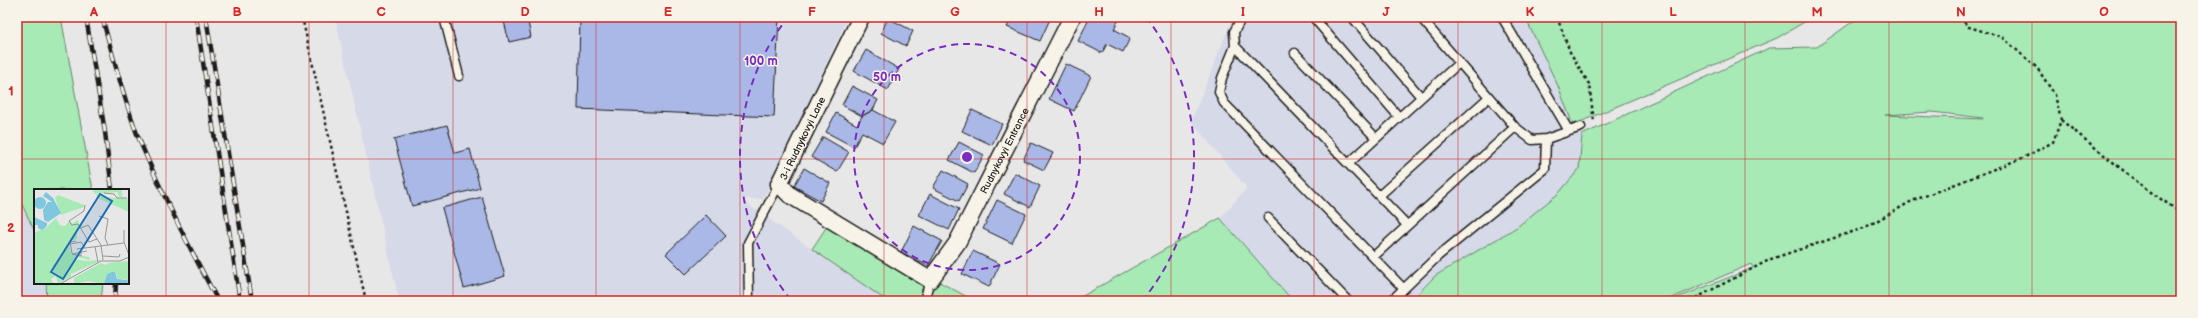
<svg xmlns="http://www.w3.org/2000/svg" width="2198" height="318" font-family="'Balsamiq Sans',sans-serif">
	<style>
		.built { fill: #d5d9e8 }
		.green { fill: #a7eab5; stroke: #628368; fill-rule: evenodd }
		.building { fill: #aab8e8; stroke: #1c1c1c }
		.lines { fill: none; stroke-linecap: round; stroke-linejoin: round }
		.lane-casing { stroke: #1c1c1c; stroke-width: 11 }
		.street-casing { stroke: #1c1c1c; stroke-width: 19 }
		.path { stroke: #1c1c1c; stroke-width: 2.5; stroke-dasharray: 3 3; stroke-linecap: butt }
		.lane { stroke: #f7f3e8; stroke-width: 8 }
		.street { stroke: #f7f3e8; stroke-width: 16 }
		.rail-casing { stroke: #1c1c1c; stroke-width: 4.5 }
		.rail { stroke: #f7f3e8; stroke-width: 3; stroke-dasharray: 9; stroke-linecap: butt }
		.grid { fill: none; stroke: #d62828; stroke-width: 1; stroke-opacity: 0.55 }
		.ring { fill: none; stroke: #7b2cbf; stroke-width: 2; stroke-dasharray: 7 5 }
		.labels { text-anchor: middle; stroke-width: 3; stroke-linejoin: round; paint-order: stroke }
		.street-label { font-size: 10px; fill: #1c1c1c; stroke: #f7f3e8 }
		.inset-road { fill: none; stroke: #969696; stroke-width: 1 }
		.view { fill: #1f6fb2; fill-opacity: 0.15; stroke: #1f6fb2; stroke-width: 2 }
		.inset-edge { fill: none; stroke: #1c1c1c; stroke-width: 2 }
		.centre { fill: #7b2cbf; stroke: #f7f3e8; stroke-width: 2 }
		.ring-label { font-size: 12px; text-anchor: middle; font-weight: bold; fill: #7b2cbf; stroke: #f7f3e8; stroke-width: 3; stroke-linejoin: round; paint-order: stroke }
		.neatline { fill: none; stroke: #d62828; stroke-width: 1.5 }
		.grid-label { font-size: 13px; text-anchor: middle; font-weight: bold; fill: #d62828 }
	</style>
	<rect width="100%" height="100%" fill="#e8e7e8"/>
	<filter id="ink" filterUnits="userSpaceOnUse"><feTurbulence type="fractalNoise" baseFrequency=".025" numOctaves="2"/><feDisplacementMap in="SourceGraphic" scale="8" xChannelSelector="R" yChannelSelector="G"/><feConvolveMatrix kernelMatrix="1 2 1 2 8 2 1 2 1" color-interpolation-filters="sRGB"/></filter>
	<g filter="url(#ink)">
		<path class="built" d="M335 17H848L763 199H740L887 301H399Z
			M1233 17H1537L1581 127 1584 172 1522 224 1435 276 1411 301H1293L1220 218 1247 188 1191 121Z
			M17 194 35 232V283H45L46 301H17Z"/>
		<path class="green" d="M17 17H61L93 190H35V232L17 194Z
			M1525 17H1813L1777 38 1573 125 1558 86Z
			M1859 17H2181V301H1669L1753 268 1751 264 1665 301H1411L1435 276 1517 227 1559 193 1579 169 1582 135 1769 48 1817 47ZM1932 112 1983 118V119L1885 115Z
			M1220 218 1293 301H1074Z
			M829 223 975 301H887L812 249Z
			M46 283H103L101 301H47Z"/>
		<path class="building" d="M503 17H527L531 37 509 42Z
			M580 17H779L774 117 578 109Z
			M1012 17H1051L1040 41 1007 27Z
			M1090 17H1120L1114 29 1130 38 1123 52 1107 44 1102 53 1078 41Z
			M888 18 913 31 906 46 881 33Z
			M866 50 899 69 888 90 854 71Z
			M1066 64 1091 76 1074 111 1049 99Z
			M852 86 878 100 873 110 862 116 842 105Z
			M873 110 895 122 883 143 862 132 854 147 826 132 836 113 857 125 862 116Z
			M972 110 1002 124 992 145 962 131Z
			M447 125 455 153 470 149 480 188 412 206 394 139Z
			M823 137 849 152 837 172 811 157Z
			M959 142 984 155 974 173 949 160Z
			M1031 143 1053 153 1044 170 1023 160Z
			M804 168 830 183 821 201 794 186Z
			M943 170 968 184 959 201 933 188Z
			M1015 173 1040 186 1030 207 1004 194Z
			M930 194 959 209 949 230 919 215Z
			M482 197 505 276 464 288 442 208Z
			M997 200 1026 214 1012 243 983 229Z
			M706 215 726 236 686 274 666 254Z
			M914 226 942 241 928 266 901 252Z
			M973 251 1000 264 989 287 962 274Z"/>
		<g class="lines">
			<defs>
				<path id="lane" d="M444 17 459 76
					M1242 17 1234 32 1235 46 1222 78 1219 92 1224 103 1403 288
					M1313 17 1399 117
					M1352 17 1421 97
					M1420 17 1515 127 1532 140 1546 139 1581 127
					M1502 17 1569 131
					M1235 46 1407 225
					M1295 53 1376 138
					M1348 164 1459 63
					M1380 195 1489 97
					M1268 218 1348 301
					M1373 257 1515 127
					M749 301 748 243 779 184
					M924 301 930 280
					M1391 301 1438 256 1545 169 1546 139"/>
				<g id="street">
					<path id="s1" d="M861 17 779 184 790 195 930 280 957 243 1072 17"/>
				</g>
			</defs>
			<use href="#lane" class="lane-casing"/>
			<use href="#street" class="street-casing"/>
			<path class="path" d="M302 17 366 301
				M1557 17 1570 52 1589 84 1594 122
				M2061 120 2145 188 2181 213
				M1684 301 1698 297 1771 259 1864 228 1912 201 2025 157 2053 142 2061 120 2055 95 2037 68 2002 37 1969 27 1959 17"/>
			<use href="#lane" class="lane"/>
			<use href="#street" class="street"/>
			<defs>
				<path id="rail" d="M86 17 105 132 112 190
					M102 17C113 56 123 96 137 134 160 191 189 247 218 301
					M196 17 240 301
					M206 17 252 301
					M115 301 116 283"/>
			</defs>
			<use href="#rail" class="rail-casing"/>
			<use href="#rail" class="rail"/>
		</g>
	</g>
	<path class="grid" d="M166 17V301M309 17V301M453 17V301M596 17V301M740 17V301M884 17V301M1027 17V301M1171 17V301M1314 17V301M1458 17V301M1602 17V301M1745 17V301M1889 17V301M2032 17V301M17 159H2181"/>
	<g class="ring">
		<circle cx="967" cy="157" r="113"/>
		<path d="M791 300A227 227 0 0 1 788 17M1146 17A227 227 0 0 1 1143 300"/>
	</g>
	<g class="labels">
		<g class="street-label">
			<text transform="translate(802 138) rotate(-64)" y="4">3-i Rudnykovyi Lane</text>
			<text dy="4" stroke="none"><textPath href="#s1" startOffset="515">Rudnykovyi Entrance</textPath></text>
		</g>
	</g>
	<g transform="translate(34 189)">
		<rect width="95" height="95" fill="#e8e7e8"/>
		<path d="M57 0 60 2 59 0H87L89 8H85L83 3 65 5 60 3 68 8 95 10V23L66 10ZM24 6 50 16V18L27 26 21 9ZM24 27 22 30 26 36 31 37 36 31 38 35 44 31 46 37 51 36 43 41V50L35 52 36 61 38 65 55 68 56 71 44 68 41 70 51 72 68 71 37 85V88L24 95 22 87 17 90 20 95H0V44L13 38ZM95 72V95L92 90H84L81 83 73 85 70 95 54 92 40 95V89L67 74 72 76 74 74Z" fill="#a7eab5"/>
		<path d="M12 3 19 9 27 24 14 33 10 31 9 21 14 13H18L9 7ZM0 14a6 6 0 1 1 12 0a6 6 0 1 1-12 0ZM0 28 13 34V37L8 41 4 39V36H0ZM78 83H81L83 90 93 91 95 95H70L73 85Z" fill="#7fc6df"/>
		<path class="inset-road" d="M70 4 80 5 83 9H93M51 16 50 22 35 32 38 36 44 35 55 53 63 50M65 27 74 30 71 49 74 56M47 39 54 36 67 56 69 71M90 41V53L95 66M36 55 47 53 51 59M61 58 64 73M43 60 90 54M38 64 36 53 42 52M38 65 53 62M38 65 47 67V63M69 67 85 68 86 65M26 95 67 72H86L95 68"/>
		<path class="view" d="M66 5 78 12 29 90 17 83Z"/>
		<rect width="95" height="95" class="inset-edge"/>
	</g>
	<circle cx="967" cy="157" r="6" class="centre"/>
	<g class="ring-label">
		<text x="761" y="65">100 m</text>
		<text x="887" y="81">50 m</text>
	</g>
	<rect width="2198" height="318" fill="none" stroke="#f7f3e8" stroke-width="44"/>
	<rect x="22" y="22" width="2154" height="274" class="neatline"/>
	<g class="grid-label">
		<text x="94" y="16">A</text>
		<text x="237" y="16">B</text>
		<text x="381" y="16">C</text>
		<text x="525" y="16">D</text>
		<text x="668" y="16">E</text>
		<text x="812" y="16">F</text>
		<text x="955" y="16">G</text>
		<text x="1099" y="16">H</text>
		<text x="1243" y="16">I</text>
		<text x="1386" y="16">J</text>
		<text x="1530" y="16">K</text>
		<text x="1673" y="16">L</text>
		<text x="1817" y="16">M</text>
		<text x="1961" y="16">N</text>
		<text x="2104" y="16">O</text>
		<text x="11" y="95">1</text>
		<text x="11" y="232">2</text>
	</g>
</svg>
